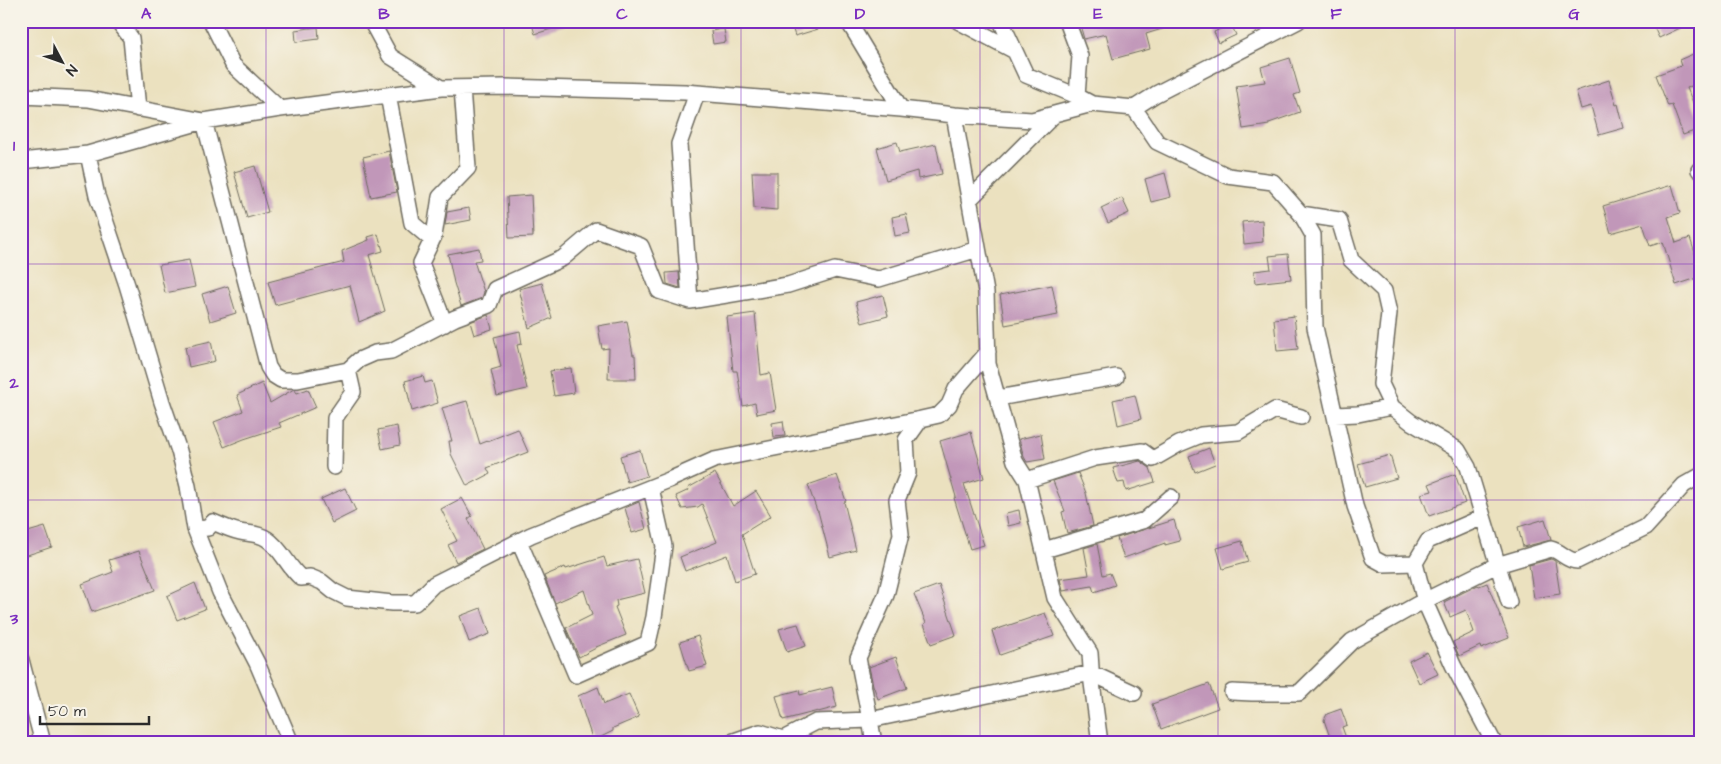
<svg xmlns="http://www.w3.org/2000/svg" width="1721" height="764" font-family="'Architects Daughter',sans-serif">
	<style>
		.building { fill: #c197b9 }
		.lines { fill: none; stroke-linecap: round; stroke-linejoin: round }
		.minor-casing { stroke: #6e6b5f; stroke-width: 18 }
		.minor { stroke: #fff; stroke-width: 15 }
		.grid { fill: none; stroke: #7b2cbf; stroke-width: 1; stroke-opacity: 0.55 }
		.neatline { fill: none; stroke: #7b2cbf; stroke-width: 2 }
		.grid-label { font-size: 16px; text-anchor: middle; font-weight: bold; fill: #7b2cbf }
	</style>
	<rect width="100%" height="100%" fill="#f7f3e8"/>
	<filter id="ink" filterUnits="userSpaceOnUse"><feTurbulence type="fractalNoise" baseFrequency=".02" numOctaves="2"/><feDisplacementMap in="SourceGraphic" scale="10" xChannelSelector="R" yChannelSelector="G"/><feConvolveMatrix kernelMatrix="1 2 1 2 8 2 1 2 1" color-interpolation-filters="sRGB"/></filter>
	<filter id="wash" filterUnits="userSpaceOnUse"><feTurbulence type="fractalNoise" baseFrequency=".0096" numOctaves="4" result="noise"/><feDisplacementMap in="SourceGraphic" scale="20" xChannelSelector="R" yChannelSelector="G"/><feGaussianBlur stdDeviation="1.12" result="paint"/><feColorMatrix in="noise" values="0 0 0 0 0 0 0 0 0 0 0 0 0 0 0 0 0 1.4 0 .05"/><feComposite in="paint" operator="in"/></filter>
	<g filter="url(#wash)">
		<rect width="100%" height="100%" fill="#ebe1bf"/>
		<g id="blocks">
			<path class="building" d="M531 21H568V24L535 34Z
				M790 21H834L835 24 795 36Z
				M1079 21H1177L1178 24 1146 34 1150 49 1113 59 1106 34 1084 39Z
				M1651 21H1695L1659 38Z
				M1231 24 1236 35 1219 43 1214 32Z
				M318 27 319 39 296 42 295 30Z
				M724 29 726 42 713 44 711 31Z
				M1700 51V82L1687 88 1700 120V129L1683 135 1672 105 1668 106 1656 75 1681 66 1679 60Z
				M1290 58 1300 93 1294 95 1300 112 1269 123V125L1243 129 1236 86 1265 82 1261 67Z
				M1609 80 1616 105 1618 104 1624 128 1599 135 1591 106 1581 109 1576 91Z
				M897 142 900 152 936 144 942 174 918 179 917 171 886 180 877 148Z
				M389 151 397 192 371 197 363 157Z
				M255 166 268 212 247 218 234 172Z
				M752 172H777V210L754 208Z
				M1165 173 1171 197 1151 202 1145 179Z
				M1672 185 1680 213 1668 217 1676 243 1690 238 1700 269V277L1676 285 1663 242 1650 246 1643 224 1611 233 1603 206Z
				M531 195 533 237 509 238 507 197Z
				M1122 198 1129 213 1108 223 1101 208Z
				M469 208 471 220 445 225 447 212Z
				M906 214 910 233 895 236 892 217Z
				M1262 220 1263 242 1244 244 1242 222Z
				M378 234 383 251 369 255 385 311 359 322 350 285 275 305 268 282 344 262 342 251 369 240 368 237Z
				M479 248 481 260 474 261 484 292 482 298 461 306 454 283 448 254Z
				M1288 254 1291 279 1255 283 1254 271 1271 269 1269 256Z
				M189 260 195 287 165 293 159 265Z
				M679 272 680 288 667 284 666 273Z
				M542 283 552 318 529 328 519 289Z
				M1052 285 1058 315 1005 325 1000 295Z
				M228 286 236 313 210 321 202 294Z
				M883 295 888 316 862 323 856 302Z
				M755 313 761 375 770 373 776 410 757 414 755 403 743 406 737 371H733L727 317Z
				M488 315 492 329 474 335 470 322Z
				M1294 316 1298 349 1277 351 1274 319Z
				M627 321 633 355H635L636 379H608L609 348 602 349 598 326Z
				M520 331 522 344 517 345 527 389 497 396 491 370 501 367 494 337Z
				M211 341 215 361 189 367 185 347Z
				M571 368 574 393 554 396 550 371Z
				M423 376 425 383 432 381 438 403 412 411 405 381Z
				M262 383 270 403 294 389 297 393 308 389 316 407 279 423 281 427 244 439 224 447 214 422 243 411 237 395Z
				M1135 395 1141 419 1118 425 1113 400Z
				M467 401 480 444 518 429 528 452 487 468 490 474 467 486 451 454 449 441H452L442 408Z
				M783 421 785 436 774 437 772 423Z
				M397 426 400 445 382 449 378 430Z
				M971 432 984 478 964 484 984 545 970 549 954 498 956 497 940 441Z
				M1041 434 1045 459 1027 462 1024 457 1019 439Z
				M1209 448 1215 464 1195 472 1189 456Z
				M640 450 647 476 627 482 620 456Z
				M1390 455 1397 478 1365 487 1358 464Z
				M1140 461 1150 468 1155 482 1126 491 1124 482 1118 483 1113 468Z
				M715 473 733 506 756 491 771 516 742 534 755 574 735 581 727 555 685 571 680 557 717 542 702 504 698 507 682 509 676 496 689 490 688 488Z
				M1078 473 1086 493 1093 526 1067 533 1062 512 1065 511 1053 481Z
				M1455 474 1465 503 1429 516 1421 494 1432 491 1429 484Z
				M837 475 846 501 844 502 856 550 830 557 818 511H817L808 485Z
				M345 488 356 511 332 523 321 499Z
				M462 498 472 516 468 519 483 549 456 562 448 545 457 541 441 509Z
				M639 502 646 529 632 533 625 508Z
				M1019 510 1021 523 1008 526 1006 513Z
				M1545 519 1551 540 1523 547 1518 527Z
				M1174 520 1180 541 1165 545V543L1124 558 1117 538Z
				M45 527 52 547 21 557V534Z
				M1242 541 1248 562 1223 569 1217 548Z
				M1097 544 1103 575 1110 573 1115 585 1094 592 1092 586 1063 591 1060 579 1089 575 1084 548Z
				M139 551 155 590 92 612 82 584 113 572 109 560Z
				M604 557 607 566 637 559 645 593 616 600 617 606 615 607 626 635 596 647V648L579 657 566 628 592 615 584 590 555 603 544 576 565 567 566 569Z
				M1551 559 1555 561 1560 594 1534 598 1529 565Z
				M195 583 205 609 177 620 167 596Z
				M1487 583 1509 638 1481 649 1480 646 1459 656 1453 642 1474 632 1466 610 1450 617 1444 602 1478 585 1479 586Z
				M939 585 956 635 931 644 924 624 926 623 914 594Z
				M481 608 490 634 469 642 460 616Z
				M1045 613 1054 636 1000 655 992 631Z
				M798 624 806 646 787 652 779 629Z
				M698 636 707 666 689 671 680 642Z
				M1427 652 1438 674 1419 683 1409 661Z
				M896 657 907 688 878 699 873 685 869 667Z
				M1209 684 1218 708 1161 729 1152 704Z
				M598 687 604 704 629 694 639 717 613 728V731L593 741 578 696Z
				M832 687 837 707 818 712V711L783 720 776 696 799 690 800 695Z
				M1341 709 1347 725 1342 727 1346 738 1332 743 1324 720 1327 714Z"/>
		</g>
	</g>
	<g filter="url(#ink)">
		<use href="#blocks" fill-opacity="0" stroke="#6e6b5f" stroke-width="1"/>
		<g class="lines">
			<defs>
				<path id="minor" d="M118 21 131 38 138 109
					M211 21 233 65 280 109
					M371 21 390 56 441 88
					M848 21 901 109
					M958 21 1013 50
					M1001 21 1026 75 1077 96 1092 104
					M1067 21 1080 56 1077 96
					M697 93 679 144 690 301 788 285 835 270 879 279 978 249
					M388 95 412 223 432 240
					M21 96 88 99 204 121 268 367 273 375 281 380H298L348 370 359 360 375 353 391 351 455 318 489 305 495 289 563 258 596 230 641 246 659 291 690 301
					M1134 108 1157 142 1228 176 1273 182 1301 214 1339 220 1351 260 1384 291 1389 313 1381 384 1392 407
					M954 115 986 292 988 364 1015 461 1027 480 1055 598 1090 653 1092 683 1100 743
					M88 154 97 196 127 285 162 402 179 451 188 486 195 529 220 592 257 663 291 743
					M21 161 88 154 204 121 280 109 441 88 504 87 685 92 901 109 954 115 1032 120 1092 104 1134 108 1156 94 1298 21
					M1699 170H1700
					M969 200 1055 114
					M1301 214 1313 235 1315 327 1355 506 1373 558 1384 564 1415 563 1425 602 1453 665 1494 743
					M445 324 421 263 434 236 440 197 468 168 462 88
					M998 398 1116 377
					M1335 415 1358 414 1392 407 1411 422 1458 450 1468 467 1509 602
					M921 419 939 415 949 405 956 389 988 352
					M334 467 335 418 353 392 348 370
					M1027 480 1095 458 1142 451 1153 459 1179 444 1201 435 1238 432 1275 410 1301 417
					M195 529 208 528 213 522C222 526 231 530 240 532 250 534 258 533 267 539 282 549 287 566 301 578L310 577 322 582 333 591 347 598 392 603H415L434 584 531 535 669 480 714 460 921 419 906 440 908 473 897 500 901 534 886 595 858 658 870 720 816 722 783 739 760 732 728 743
					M519 541 576 675 648 643 654 617 664 546 651 488
					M1044 550 1145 520 1171 497
					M1415 563 1428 541 1483 517
					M21 660 43 743
					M1232 692 1252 693H1299L1352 641 1416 605 1497 565 1551 549C1561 551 1567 561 1577 561L1646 527 1684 485 1700 476
					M874 743 870 720 1091 673 1134 693"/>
			</defs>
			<use href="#minor" class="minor-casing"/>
			<use href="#minor" class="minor"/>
		</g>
	</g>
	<path class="grid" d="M266 21V743M504 21V743M741 21V743M980 21V743M1218 21V743M1455 21V743M21 264H1700M21 500H1700"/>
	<rect width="1721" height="764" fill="none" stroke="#f7f3e8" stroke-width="55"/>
	<g transform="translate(62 62) rotate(131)" stroke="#f7f3e8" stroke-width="4" paint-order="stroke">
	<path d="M0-4L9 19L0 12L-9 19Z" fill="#2b2b2b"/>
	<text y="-8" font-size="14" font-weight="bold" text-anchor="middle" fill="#2b2b2b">N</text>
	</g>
	<path d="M40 716v8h109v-8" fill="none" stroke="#2b2b2b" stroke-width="2.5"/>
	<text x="48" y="716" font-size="15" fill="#2b2b2b" stroke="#f7f3e8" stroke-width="4" paint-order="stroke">50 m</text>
	<rect x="28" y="28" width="1666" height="708" class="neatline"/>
	<g class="grid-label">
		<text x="146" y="19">A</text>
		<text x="384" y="19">B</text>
		<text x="622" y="19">C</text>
		<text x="860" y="19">D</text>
		<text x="1098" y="19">E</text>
		<text x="1336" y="19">F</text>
		<text x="1574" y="19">G</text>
		<text x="14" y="151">1</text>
		<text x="14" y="388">2</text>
		<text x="14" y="624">3</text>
	</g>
</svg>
